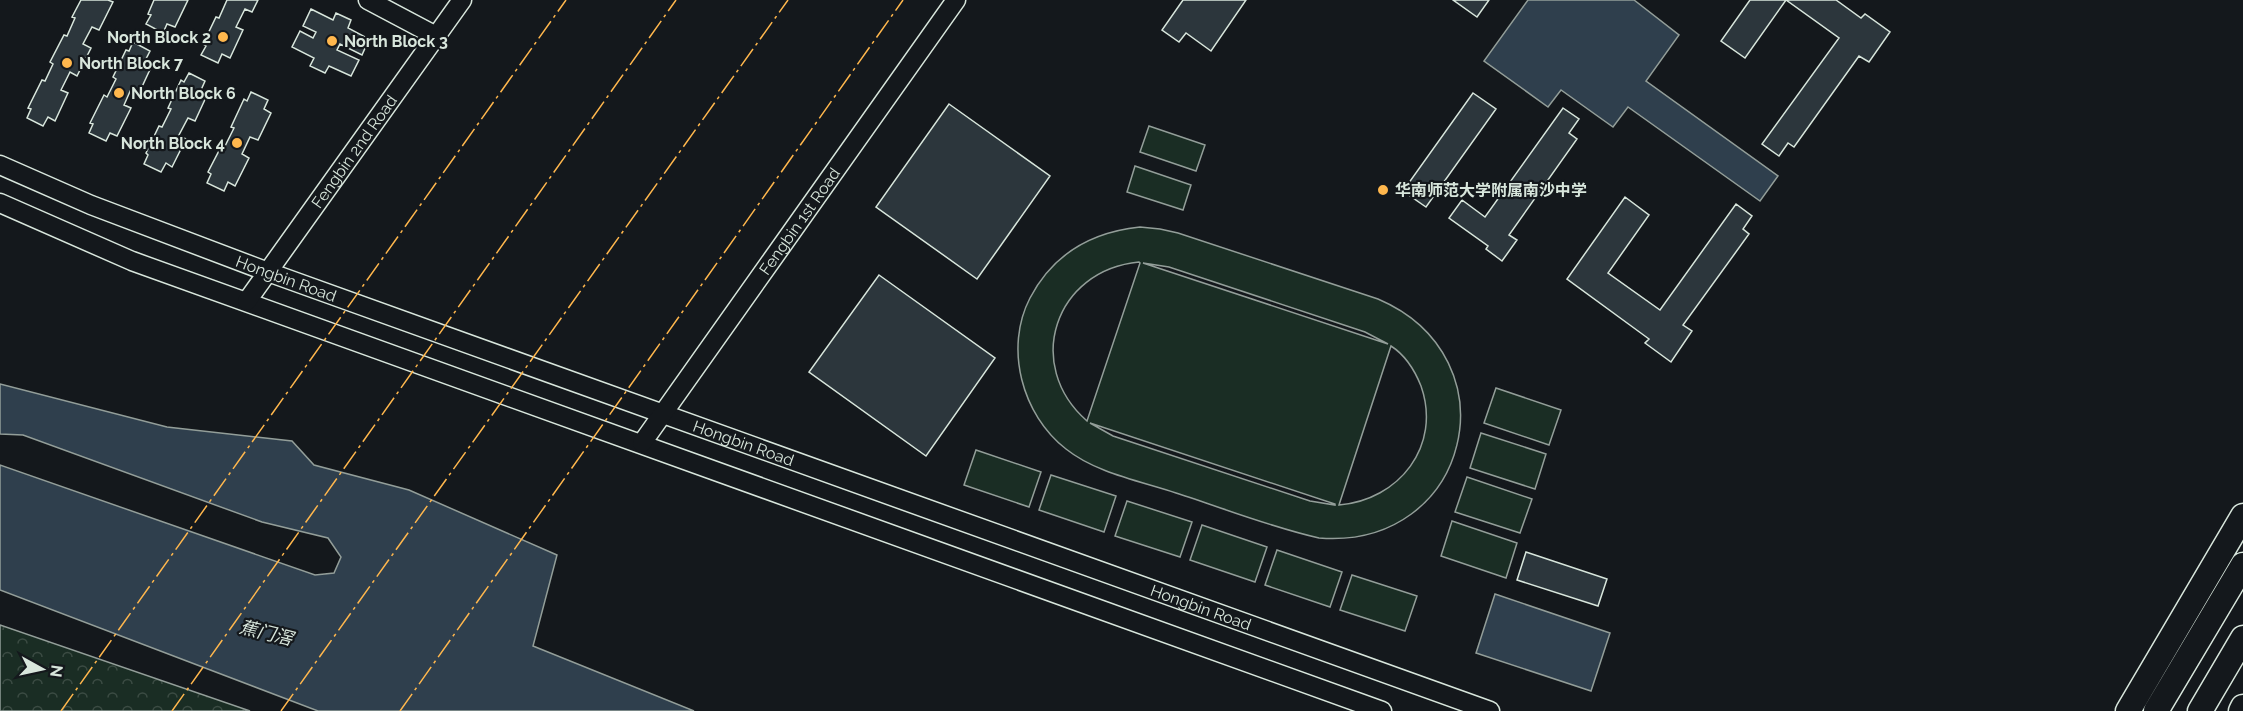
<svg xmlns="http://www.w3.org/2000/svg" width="2243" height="711" font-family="Raleway,'Noto Sans SC',sans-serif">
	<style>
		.green { fill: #1a2d24; stroke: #939e99; stroke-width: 1.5; fill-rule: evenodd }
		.park { fill: url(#park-crowns); stroke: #939e99; stroke-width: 1.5 }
		.water { fill: #2f3f4d; stroke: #939e99; stroke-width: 1.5 }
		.building { fill: #2c363c; stroke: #d8e6dc; stroke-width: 1.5 }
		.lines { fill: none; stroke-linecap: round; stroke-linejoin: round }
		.minor-casing { stroke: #d8e6dc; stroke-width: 21 }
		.major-casing { stroke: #d8e6dc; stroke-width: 27 }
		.minor { stroke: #14181c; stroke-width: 18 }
		.major { stroke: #14181c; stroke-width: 24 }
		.power { stroke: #ffb74d; stroke-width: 1.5; stroke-dasharray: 21 4.5 3 4.5; stroke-linecap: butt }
		.poi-dot { fill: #ffb74d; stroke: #14181c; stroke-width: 2 }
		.labels { text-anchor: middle; stroke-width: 4.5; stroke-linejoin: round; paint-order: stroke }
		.poi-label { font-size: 16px; font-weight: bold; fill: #d8e6dc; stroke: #14181c; text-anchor: start }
		.street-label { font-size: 16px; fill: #d8e6dc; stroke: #14181c }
		.water-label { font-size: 18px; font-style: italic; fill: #d8e6dc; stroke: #14181c }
	</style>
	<defs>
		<pattern id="park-crowns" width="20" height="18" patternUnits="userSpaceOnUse" patternTransform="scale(1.5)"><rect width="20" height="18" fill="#1a2d24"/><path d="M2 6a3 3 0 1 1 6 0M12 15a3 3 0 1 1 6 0" fill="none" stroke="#3b4b43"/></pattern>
	</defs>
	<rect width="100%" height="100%" fill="#14181c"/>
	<path class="green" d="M1149 126 1205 145 1196 171 1140 152Z
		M1135 166 1191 185 1183 210 1127 192Z
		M1140 227 1160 229 1178 233 1378 299C1516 358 1470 550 1319 538 1270 527 1223 508 1176 493 1140 481 1096 473 1066 449 1022 415 1004 348 1030 298 1053 254 1092 232 1140 227ZM1139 262 1140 263 1087 421C1023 365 1055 270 1139 262ZM1143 263 1169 267 1365 332 1388 344ZM1391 346C1405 355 1415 371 1421 386 1442 446 1399 500 1339 505ZM1090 423 1335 504V505L1310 501 1113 436Z
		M1496 388 1561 410 1549 445 1484 423Z
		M1481 433 1546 454 1535 489 1470 468Z
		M976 450 1041 472 1029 507 964 485Z
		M1051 475 1116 496 1104 532 1039 510Z
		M1467 477 1532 499 1520 533 1455 512Z
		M1127 501 1192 522 1180 557 1115 536Z
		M1452 521 1517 543 1506 578 1441 556Z
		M1202 525 1267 547 1255 582 1190 560Z
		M1277 550 1342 572 1330 607 1265 585Z
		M1352 575 1417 596 1405 631 1340 610Z"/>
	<path class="park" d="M0 625 250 711H0Z"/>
	<path class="water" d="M1528 0H1634L1679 35 1646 81 1778 176 1760 201 1628 107 1613 127 1561 90 1548 107 1484 61Z
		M0 384 167 427 292 441 314 465 409 490 557 555 533 646 694 711H318L0 590V465L315 575 334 573 341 557 328 538 262 522 23 435 0 434Z
		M1495 594 1610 633 1591 691 1476 653Z"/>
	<path class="building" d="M81 0H108L113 2 99 30 92 27 83 44 91 48 77 76 70 72 61 90 68 93 55 121 48 117 43 126 27 118 31 109 28 108 42 80 45 81 53 64 50 62 64 35 67 36 75 18 72 17Z
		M154 0H188L175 27 167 24 163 33 146 24 151 15 148 14Z
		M227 0H258L252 12 245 9 236 27 243 30 230 58 222 54 218 63 201 55 206 46 203 44 216 17 219 18Z
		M1183 0H1246L1211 51 1186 33 1179 42 1162 30Z
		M1453 0H1489L1477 17Z
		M1750 0H1836L1861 18 1865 14 1890 32 1869 62 1859 56 1794 147 1788 143 1779 156 1762 144 1839 38 1786 0 1745 58 1721 41Z
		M311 9 333 20 336 13 351 20 348 28 369 39 362 55 340 44 337 50 359 60 351 76 329 66 325 73 310 66 314 58 292 47 300 31 313 38 316 32 303 26Z
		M133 42 150 51 146 59 153 63 140 91 132 87 124 105 131 108 117 136 110 133 106 141 89 133 93 124 90 123 104 95 107 97 116 79 113 77 126 50 129 51Z
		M189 73 205 81 201 90 208 93 195 121 188 118 179 135 186 139 172 167 166 163 161 172 144 164 148 155 146 153 159 126 162 127 171 109 168 108 181 80 184 82Z
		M251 92 268 100 264 109 271 113 258 140 250 137 242 154 249 158 235 186 228 182 224 191 207 183 211 174 208 172 222 145 225 146 234 128 231 127 244 99 247 101Z
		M1473 93 1496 109 1426 207 1403 191Z
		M949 104 1050 176 977 279 876 207Z
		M1563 108 1579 119 1569 133 1577 139 1509 235 1517 240 1502 261 1486 249 1488 246 1449 218 1462 200 1485 217Z
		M1625 197 1649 215 1608 273 1660 310 1736 204 1752 216 1743 229 1749 234 1683 325 1692 331 1671 362 1645 343 1649 339 1567 279Z
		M879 275 995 358 926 456 809 372Z
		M1526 552 1607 579 1598 606 1517 580Z"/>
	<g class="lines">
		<defs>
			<g id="minor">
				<path d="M368 0 436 36"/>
				<path id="s1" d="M0 165 91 205 268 272 1490 711"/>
				<path d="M0 203 132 261 1382 711"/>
				<path id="s2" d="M247 301 462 0"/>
				<path id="s3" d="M642 443 956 0"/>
			</g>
			<path id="major" d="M2128 711 2243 516
				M2156 711 2243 565
				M2200 711 2243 638
				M2241 711 2243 707"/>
		</defs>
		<use href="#minor" class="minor-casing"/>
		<use href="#major" class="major-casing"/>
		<use href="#minor" class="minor"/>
		<use href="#major" class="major"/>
		<path class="power" d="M61 711 566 0
			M172 711 676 0
			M281 711 788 0
			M400 711 903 0"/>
	</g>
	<g class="poi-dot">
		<circle cx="223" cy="37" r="6"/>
		<circle cx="332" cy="41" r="6"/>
		<circle cx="67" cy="63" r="6"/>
		<circle cx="119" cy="93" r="6"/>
		<circle cx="237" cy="143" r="6"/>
		<circle cx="1383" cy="190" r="6"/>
	</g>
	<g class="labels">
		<g class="poi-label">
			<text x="211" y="43" text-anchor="end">North Block 2</text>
			<text x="344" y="47">North Block 3</text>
			<text x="79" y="69">North Block 7</text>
			<text x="131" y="99">North Block 6</text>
			<text x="225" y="149" text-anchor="end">North Block 4</text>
			<text x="1395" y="196">华南师范大学附属南沙中学</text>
		</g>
		<g class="street-label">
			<text dy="6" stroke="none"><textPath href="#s2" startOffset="184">Fengbin 2nd Road</textPath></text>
			<text dy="6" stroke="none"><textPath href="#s3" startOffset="272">Fengbin 1st Road</textPath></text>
			<text dy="6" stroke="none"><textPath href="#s1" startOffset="308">Hongbin Road</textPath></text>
			<text dy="6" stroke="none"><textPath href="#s1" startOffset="794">Hongbin Road</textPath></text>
			<text dy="6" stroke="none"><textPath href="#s1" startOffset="1280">Hongbin Road</textPath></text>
		</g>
		<g class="water-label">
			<text transform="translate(266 633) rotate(14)" y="6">蕉门滘</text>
		</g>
	</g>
	<g transform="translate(42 669) rotate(98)" stroke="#14181c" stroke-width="4.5" paint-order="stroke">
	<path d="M0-4.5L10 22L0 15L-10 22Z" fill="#d8e6dc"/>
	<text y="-9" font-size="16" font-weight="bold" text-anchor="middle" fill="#d8e6dc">N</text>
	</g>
</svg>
